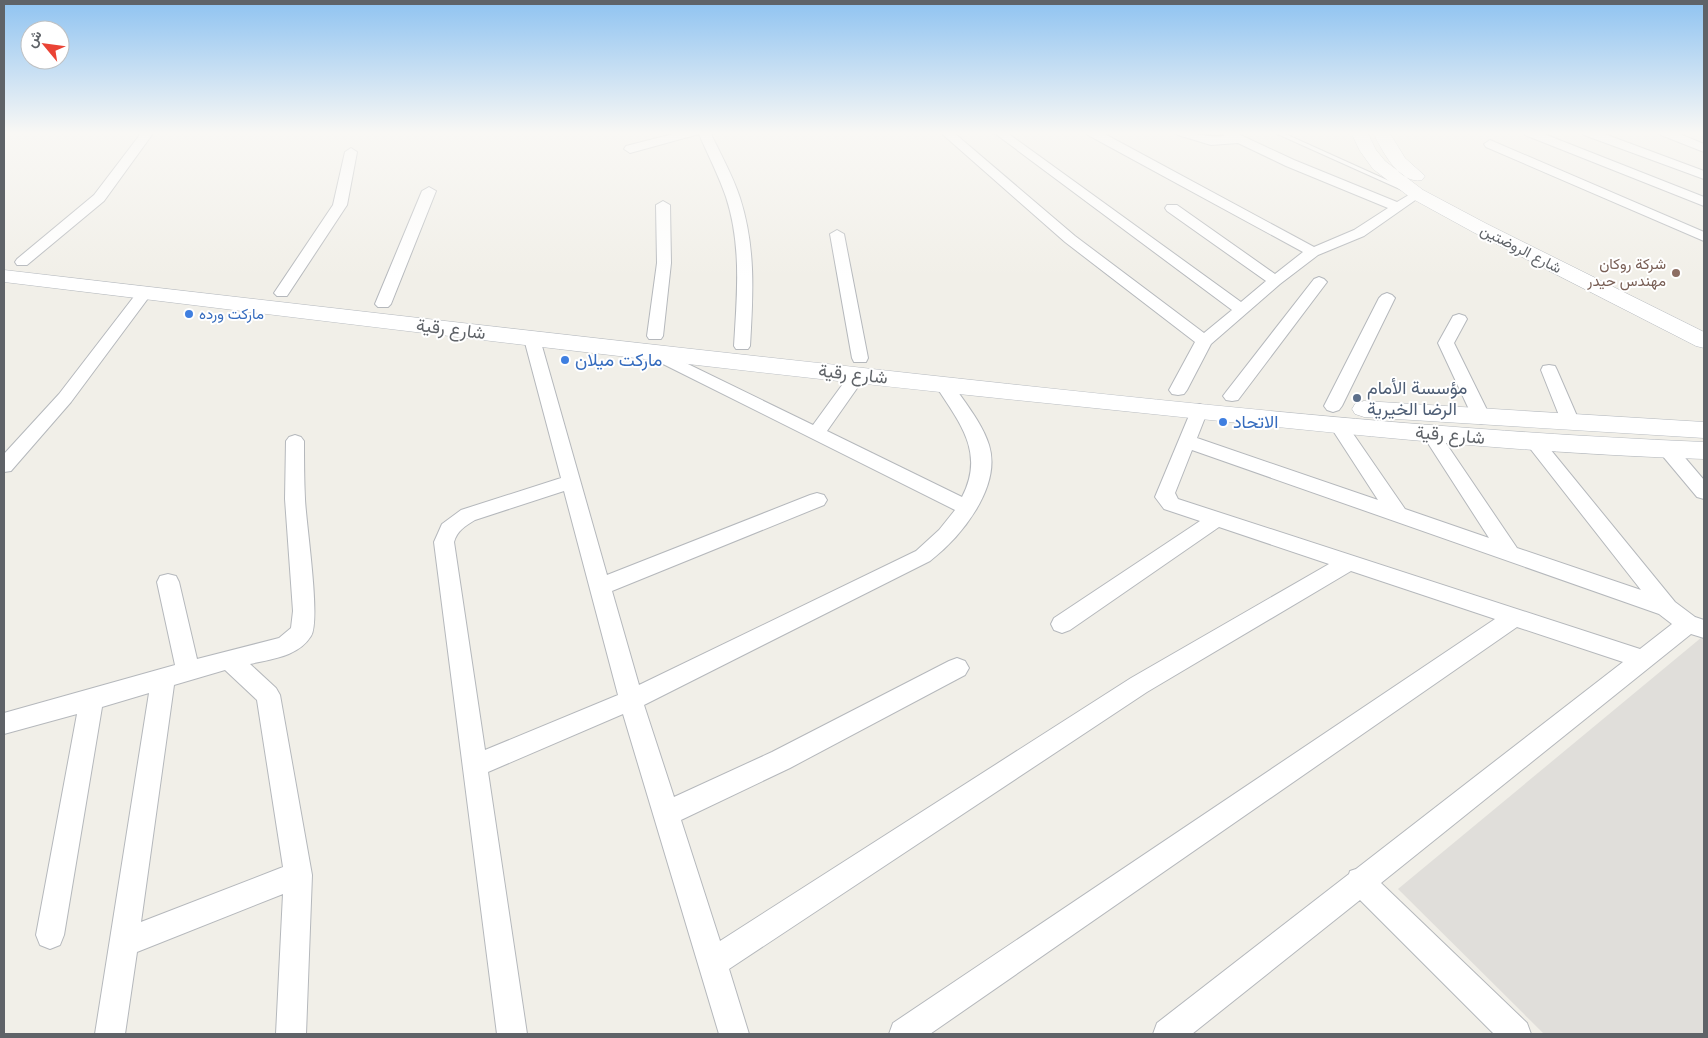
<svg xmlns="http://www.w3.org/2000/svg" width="1708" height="1038" font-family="'Space Grotesk',Vazirmatn,sans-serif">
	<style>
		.industrial { fill: #e0deda }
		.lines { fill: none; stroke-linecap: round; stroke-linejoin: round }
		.lane-casing { stroke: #b5b8bc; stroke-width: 2 }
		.street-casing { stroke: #b5b8bc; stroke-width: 2 }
		.secondary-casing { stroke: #b6babf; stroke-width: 1 }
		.lane { fill: #fff; fill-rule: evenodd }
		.street { fill: #fff; fill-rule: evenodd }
		.secondary { fill: #fff; fill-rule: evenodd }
		.education-dot { fill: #8d6e63; stroke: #fff; stroke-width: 2 }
		.shop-dot { fill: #3f7fe0; stroke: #fff; stroke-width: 2 }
		.service-dot { fill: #5c6f8a; stroke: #fff; stroke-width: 2 }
		.labels { text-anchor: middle; stroke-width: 4; stroke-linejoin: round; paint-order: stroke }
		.far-street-label { font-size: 15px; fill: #5f6368; stroke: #fff }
		.far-education-label { font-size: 15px; fill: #785e54; stroke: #fff; text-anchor: end }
		.far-shop-label { font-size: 15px; fill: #366cbe; stroke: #fff; text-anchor: start }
		.street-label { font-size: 18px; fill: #5f6368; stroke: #fff }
		.shop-label { font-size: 18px; fill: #366cbe; stroke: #fff; text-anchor: start }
		.service-label { font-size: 18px; fill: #4e5e75; stroke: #fff; text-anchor: start }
	</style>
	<rect width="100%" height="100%" fill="#f1efe8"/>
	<path class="industrial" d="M1702 637 1704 638V1034H1544L1398 889Z"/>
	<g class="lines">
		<defs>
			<path id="lane" d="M1273 132H1281L1407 189 1402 190Z"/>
			<path id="street" d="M142 132H154L104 201 27 265H17L15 262 17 259 94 195Z
				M681 132H710C720 153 733 176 740 198 756 248 753 295 750 346L748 349H736L734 346C737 296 742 246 726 197 719 176 708 155 699 134L630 153 624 149 626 146Z
				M940 132H953L1075 236 1204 333 1232 310 993 132H1006L1241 302 1266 281 1167 211 1165 208 1167 205H1177L1275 274 1303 252 1088 135 1086 132H1101L1314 247 1354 230 1388 208 1286 166 1238 143 1211 145 1178 135 1176 132C1193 132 1208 138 1225 136L1219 132H1234L1294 160 1397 202 1417 190 1424 194 1364 236 1318 255 1280 284 1211 344 1187 390 1184 394 1178 395 1172 394 1169 390 1195 342 1065 242Z
				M1523 132H1539L1704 197V206L1525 135Z
				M1582 132H1599L1704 171V179L1584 135Z
				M1659 132H1675L1704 144V152L1661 135Z
				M1490 140 1704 232V241L1486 147 1484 144Z
				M351 148 357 152 347 205 287 296H277L274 293 333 205 345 152Z
				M429 187 436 191 391 304 388 307H378L375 304 422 191Z
				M663 201 670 205 671 263 663 336 661 339H649L647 336 657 263 656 205Z
				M837 230 844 234 868 358 866 362H854L852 358 830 234Z
				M1319 277 1324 279 1327 282 1238 400 1232 401 1226 400 1223 396 1226 392 1314 279Z
				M144 288 149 290 152 293 71 402 11 471 4 472V454L59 394 139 290Z
				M1387 293 1392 295 1395 298 1342 406 1339 410 1333 412 1327 410 1324 406 1379 298 1382 295Z
				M1459 314 1465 316 1467 319 1454 343 1491 418 1488 422 1482 424 1476 422 1473 418 1438 343 1453 316Z
				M532 334 538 336 540 339 607 575 810 495 817 493 824 495 827 500 824 505 612 591 639 685 916 551 939 530 955 510 643 354 641 351 643 348H655L813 425 853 370 859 369 865 370 867 374 827 431 962 497C986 451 958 421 934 383L937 379 943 378 949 379C962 399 982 422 989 445 1002 487 961 537 930 561L644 705 674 797 772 752 949 661 957 658 965 661 969 668 965 675 790 768 681 820 720 941 1131 678 1329 564 1219 527 1070 630 1062 633 1054 630 1051 624 1054 618 1200 521 1164 509 1155 497 1193 406 1199 404 1205 406 1208 410 1197 438 1378 500 1330 426 1333 422 1339 420 1345 422 1405 509 1489 538 1422 434 1425 430 1431 428 1437 430 1517 548 1641 590 1525 442 1527 438 1534 436 1541 438 1675 602 1695 617 1704 620V638L1691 634 1381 883 1527 1023 1531 1034H1494L1360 900 1192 1034H1153L1157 1023 1349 874 1350 871 1356 869 1623 662 1517 627 930 1034H889L893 1023 1495 619 1351 571 1147 692 729 969 749 1034H719L623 714 488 772 527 1034H497L434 542 442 524 461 510 561 478 524 339 526 336ZM1192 450 1659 614 1672 624 1640 649 1178 499 1175 493ZM564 491 618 695 485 750 454 542C457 531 465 526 475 520Z
				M1549 365 1555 366 1557 370 1580 423 1577 427 1571 429 1565 427 1562 423 1541 370 1543 366Z
				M295 435 301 437 304 441C304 460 304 480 305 499 306 524 321 620 311 636 298 657 271 659 250 664L276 688 280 695 312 875 306 1034H276L283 894 137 952 125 1034H95L149 693 102 707 64 935 60 945 50 949 40 945 36 935 77 714 4 734V713L175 665 157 582 160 576 168 574 176 576 179 582 197 659 279 638 291 628 293 611 285 499 286 441 289 437ZM225 670 257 700 283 867 141 922 174 685Z
				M1668 444 1675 446 1704 480V499L1697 497 1661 454 1659 450 1661 446Z"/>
			<path id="secondary" d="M1351 132H1367L1376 150 1385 161 1423 190 1487 224 1704 332V348L1696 346 1473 232 1411 198 1373 169 1360 151Z
				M1373 132H1389L1405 158 1425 176 1422 180C1399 185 1381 149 1373 132Z
				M4 270C305 305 607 340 908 373 1173 402 1438 431 1704 442V459C1507 453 1310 430 1114 410 743 373 374 327 4 282Z
				M1364 401 1704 422V438L1364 417 1355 414 1352 409 1355 404Z"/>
		</defs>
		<use href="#lane" class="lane-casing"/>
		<use href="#street" class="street-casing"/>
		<use href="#secondary" class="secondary-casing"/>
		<use href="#lane" class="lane"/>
		<use href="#street" class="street"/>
		<use href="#secondary" class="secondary"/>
	</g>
	<linearGradient id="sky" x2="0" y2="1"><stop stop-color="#8fc3f1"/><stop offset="0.48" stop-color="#f9f8f5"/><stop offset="1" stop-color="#f9f8f5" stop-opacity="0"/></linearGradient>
	<rect width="1708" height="277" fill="url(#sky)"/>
	<circle class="education-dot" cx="1676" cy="273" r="5"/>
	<g class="shop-dot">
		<circle cx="189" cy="314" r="5"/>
		<circle cx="565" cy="360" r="5"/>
		<circle cx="1223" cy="422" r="5"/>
	</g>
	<circle class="service-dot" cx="1357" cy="398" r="5"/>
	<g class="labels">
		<g class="far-street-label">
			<text transform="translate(1521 249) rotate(27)" y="5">شارع الروضتين</text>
		</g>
		<g class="far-education-label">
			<text x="1666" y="269">شركة روكان<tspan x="1666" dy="17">مهندس حيدر</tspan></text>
		</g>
		<g class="far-shop-label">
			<text x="199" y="319">ماركت ورده</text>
		</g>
		<g class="street-label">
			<text transform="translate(451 329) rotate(7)" y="6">شارع رقية</text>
			<text transform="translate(853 374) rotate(6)" y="6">شارع رقية</text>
			<text transform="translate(1450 435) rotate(5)" y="6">شارع رقية</text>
		</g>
		<g class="shop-label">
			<text x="575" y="366">ماركت ميلان</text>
			<text x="1233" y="428">الاتحاد</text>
		</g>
		<g class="service-label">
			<text x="1367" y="394">مؤسسة الأمام<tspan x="1367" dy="21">الرضا الخيرية</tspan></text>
		</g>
	</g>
	<rect width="1708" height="1038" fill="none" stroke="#5f6368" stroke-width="10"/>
	<g transform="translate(45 45) rotate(299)"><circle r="24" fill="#ffffff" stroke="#bfc1c3"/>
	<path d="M0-4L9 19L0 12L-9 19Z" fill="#ea4335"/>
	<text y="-8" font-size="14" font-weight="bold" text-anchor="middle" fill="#5f6368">ش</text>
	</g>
</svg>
